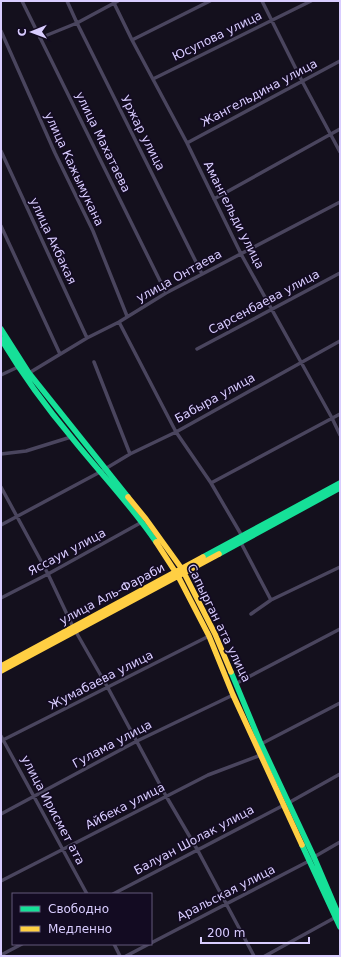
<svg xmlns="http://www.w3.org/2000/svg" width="341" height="957" font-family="'DejaVu Sans',sans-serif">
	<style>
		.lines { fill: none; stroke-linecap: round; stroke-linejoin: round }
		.street { stroke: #4a455e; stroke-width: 3.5 }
		.fast { stroke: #16e098; stroke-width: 5.5 }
		.slow { stroke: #ffcf43; stroke-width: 5.5 }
		.labels { text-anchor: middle; stroke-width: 3.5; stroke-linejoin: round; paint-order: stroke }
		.street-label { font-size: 12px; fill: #d9cdff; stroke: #130b22 }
	</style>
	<rect width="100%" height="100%" fill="#14101d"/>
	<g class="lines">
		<path class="street" d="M22 1 166 293
			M67 1 77 23 202 274
			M113 1 132 40 187 143 241 254 332 418 340 435
			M262 1 302 81 340 152
			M1 31 55 153 93 231 127 316
			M40 38 77 23 118 1
			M132 40 210 1
			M153 79 311 1
			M187 143 340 61
			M1 151 87 338
			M214 199 340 129
			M1 226 60 354
			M119 322 176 432 211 483 242 536
			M197 349 340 273
			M94 362 130 454
			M29 373 87 338 119 322 166 293 340 202
			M1 375 18 367
			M1 454 26 451 71 437
			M211 483 340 414
			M1 487 48 574 73 627
			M1 525 100 472 130 454 176 432 340 341
			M240 541 271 600 340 567
			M1 598 48 574 142 522
			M251 614 271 600
			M76 632 108 688 166 796 197 849 254 956
			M237 683 340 629
			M1 736 87 894
			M1 741 209 636
			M261 744 340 703
			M290 802 340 774
			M1 814 137 741 233 695
			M1 881 208 775 261 755
			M113 894 284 805
			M151 943 309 861 314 857 340 842
			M114 944 120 956
			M1 955 22 944
			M126 956 149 944
			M265 956 336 917"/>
		<path class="fast" d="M1 329 29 373 128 497
			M1 339C22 374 46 407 72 438 100 473 131 505 156 542
			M219 554 340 488
			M203 557 340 483
			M231 672 261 744 314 857 340 918
			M302 845 340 927"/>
		<path class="slow" d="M128 497 146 519 182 569 215 634 231 672
			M156 542 178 576 209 636 233 695 302 845
			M1 666 203 557
			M1 671 219 554"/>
	</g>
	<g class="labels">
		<g class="street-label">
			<text transform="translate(217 36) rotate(-26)" y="4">Юсупова улица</text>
			<text transform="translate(259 93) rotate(-28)" y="4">Жангельдина улица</text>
			<text transform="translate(143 133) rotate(63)" y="4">Уржар улица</text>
			<text transform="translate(103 142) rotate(64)" y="4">улица Махатаева</text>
			<text transform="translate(74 169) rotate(65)" y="4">улица Кажымукана</text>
			<text transform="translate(234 215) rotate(63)" y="4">Амангельди улица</text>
			<text transform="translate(53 241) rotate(65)" y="4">улица Акбакая</text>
			<text transform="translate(179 276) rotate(-29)" y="4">улица Онтаева</text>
			<text transform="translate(264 302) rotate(-28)" y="4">Сарсенбаева улица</text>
			<text transform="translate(215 398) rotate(-29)" y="4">Бабыра улица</text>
			<text transform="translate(67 552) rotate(-28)" y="4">Яссауи улица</text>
			<text transform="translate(112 594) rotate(-28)" y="4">улица Аль-Фараби</text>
			<text transform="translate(219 623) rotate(64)" y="4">Сапырган ата улица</text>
			<text transform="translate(101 680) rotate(-27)" y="4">Жумабаева улица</text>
			<text transform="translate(112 744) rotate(-28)" y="4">Гулама улица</text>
			<text transform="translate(125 806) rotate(-27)" y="4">Айбека улица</text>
			<text transform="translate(53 810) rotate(62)" y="4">улица Ирисмет ата</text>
			<text transform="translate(194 840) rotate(-28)" y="4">Балуан Шолак улица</text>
			<text transform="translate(226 893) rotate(-27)" y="4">Аральская улица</text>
		</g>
	</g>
	<rect width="341" height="957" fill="none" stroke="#d9cdff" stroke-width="4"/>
	<rect x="12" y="893" width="140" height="52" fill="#130b22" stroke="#62597a"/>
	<rect x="20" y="906" width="20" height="6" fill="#16e098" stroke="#62597a"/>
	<text x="48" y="913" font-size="12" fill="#d9cdff">Свободно</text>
	<rect x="20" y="926" width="20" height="6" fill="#ffcf43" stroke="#62597a"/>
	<text x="48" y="933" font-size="12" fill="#d9cdff">Медленно</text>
	<g transform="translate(32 32) rotate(269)" stroke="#130b22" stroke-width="3" paint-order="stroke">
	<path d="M0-3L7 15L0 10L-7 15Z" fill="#d9cdff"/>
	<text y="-6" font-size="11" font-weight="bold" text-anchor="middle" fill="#d9cdff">С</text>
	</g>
	<path d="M201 937v6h108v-6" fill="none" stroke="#d9cdff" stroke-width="2"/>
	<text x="207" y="937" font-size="12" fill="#d9cdff" stroke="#130b22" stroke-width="3" paint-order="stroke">200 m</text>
</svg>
